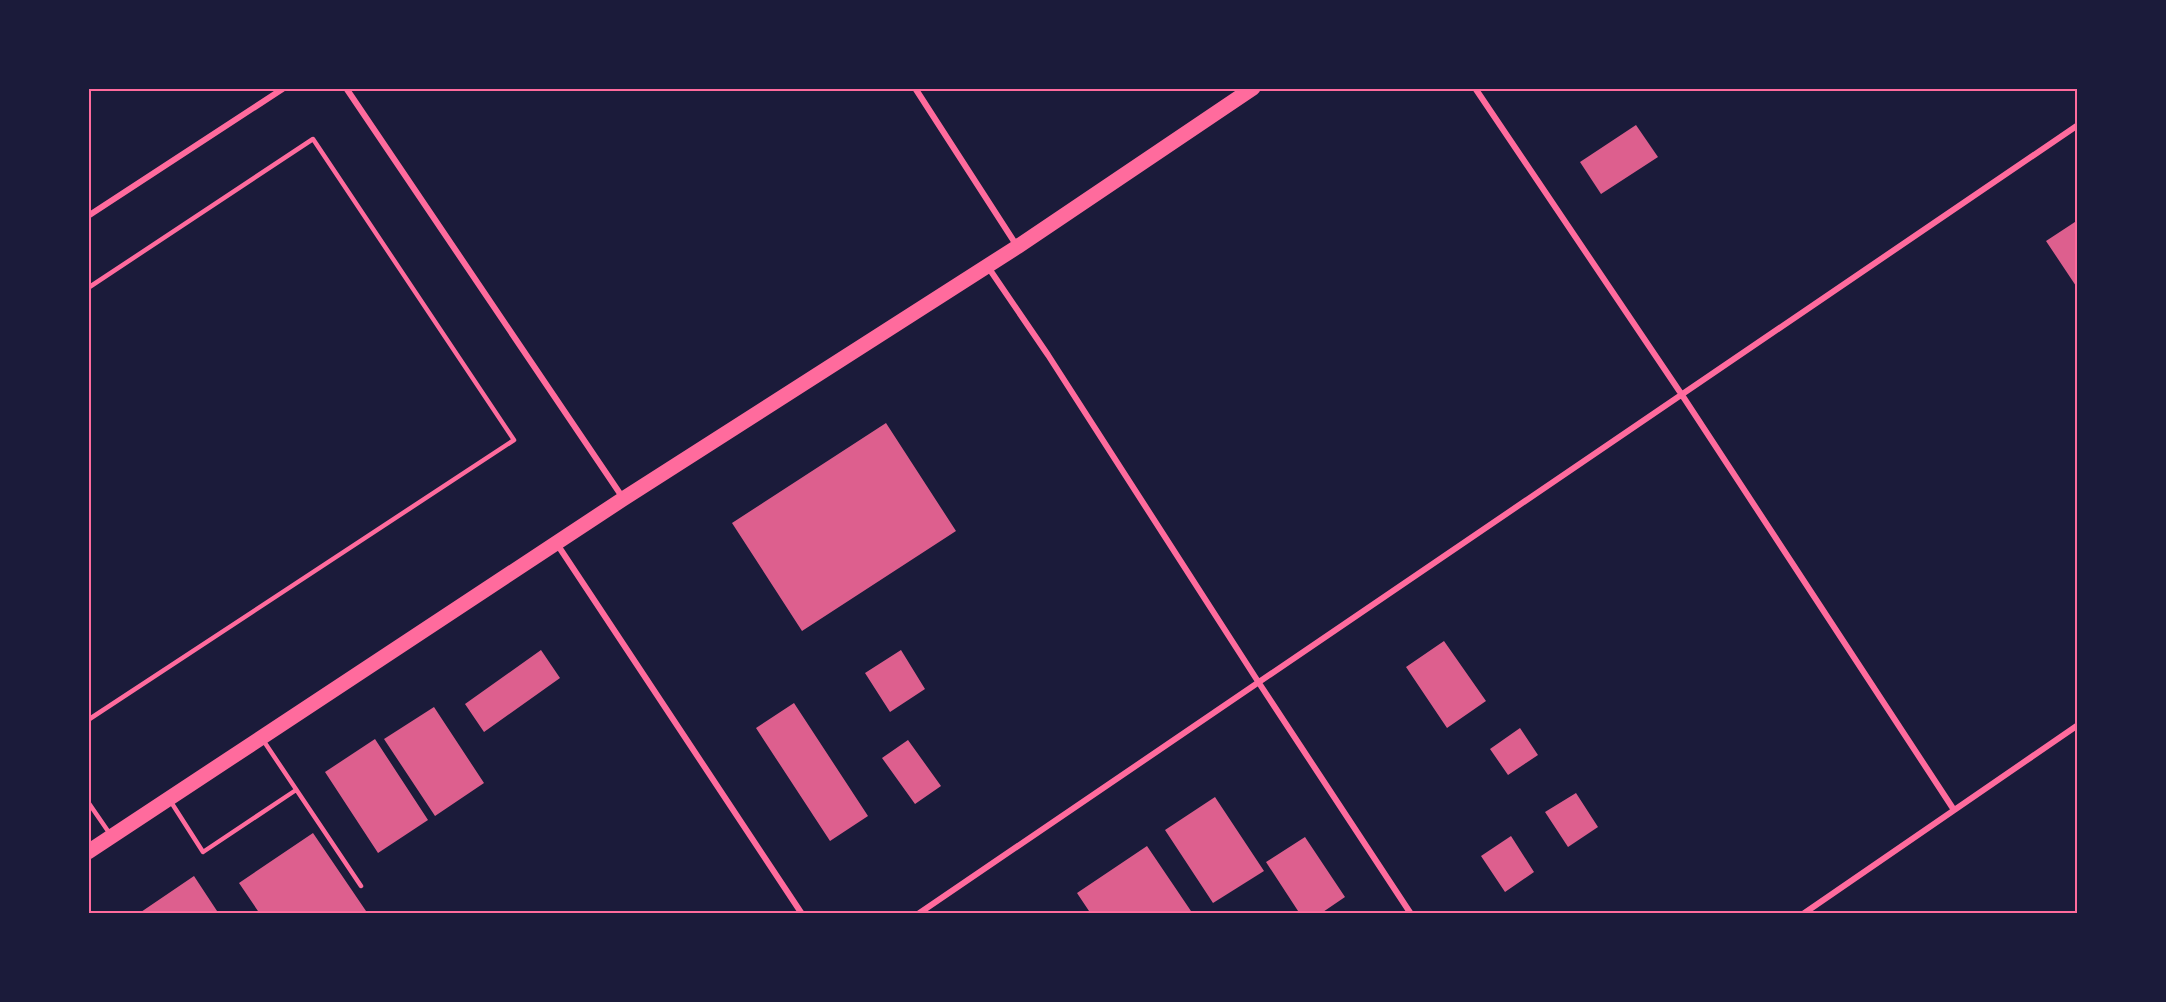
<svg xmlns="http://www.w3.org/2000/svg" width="2166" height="1002" font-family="'Source Serif 4',serif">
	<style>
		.building { fill: #dd5f8e }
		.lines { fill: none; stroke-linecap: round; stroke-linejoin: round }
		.service { stroke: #ff6b9d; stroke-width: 4.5 }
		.minor { stroke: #ff6b9d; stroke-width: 6 }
		.primary { stroke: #ff6b9d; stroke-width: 15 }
		.neatline { fill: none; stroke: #ff6b9d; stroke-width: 2 }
	</style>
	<rect width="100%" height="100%" fill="#1b1b3a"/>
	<path class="building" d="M1636 125 1658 157 1601 194 1580 162Z
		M2078 220V289L2046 241Z
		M886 423 956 531 802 631 732 523Z
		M1444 641 1486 701 1447 728 1406 667Z
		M541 650 560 678 484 732 465 704Z
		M901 650 925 689 890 712 865 673Z
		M794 703 868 816 830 841 756 728Z
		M434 707 484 783 435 816 384 739Z
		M1520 728 1538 755 1508 775 1490 749Z
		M375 739 428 820 378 853 325 772Z
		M908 740 941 786 915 804 882 758Z
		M1576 793 1598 827 1568 847 1545 812Z
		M1215 797 1264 871 1213 903 1165 830Z
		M313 833 366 911 363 914H260L239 883Z
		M1511 836 1534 872 1505 892 1481 856Z
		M1305 837 1345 897 1320 914H1300L1266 862Z
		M1147 846 1193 914H1091L1077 893Z
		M194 876 219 914H138Z"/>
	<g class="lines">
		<path class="service" d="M88 288 313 139 514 440 88 720
			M263 740 361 886
			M88 802 110 834
			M171 802 203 852 296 790"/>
		<path class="minor" d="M346 88 623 498
			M915 88 1017 246
			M1475 88 1682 395 1954 810
			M88 216 284 88
			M988 267 1048 355 1259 683 1411 914
			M557 544 802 914
			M918 914 2078 125
			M1803 914 2078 725"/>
		<path class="primary" d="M88 852 623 499 1017 247 1253 88"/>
	</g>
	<rect width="2166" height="1002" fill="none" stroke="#1b1b3a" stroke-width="180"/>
	<rect x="90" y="90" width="1986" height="822" class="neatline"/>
</svg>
